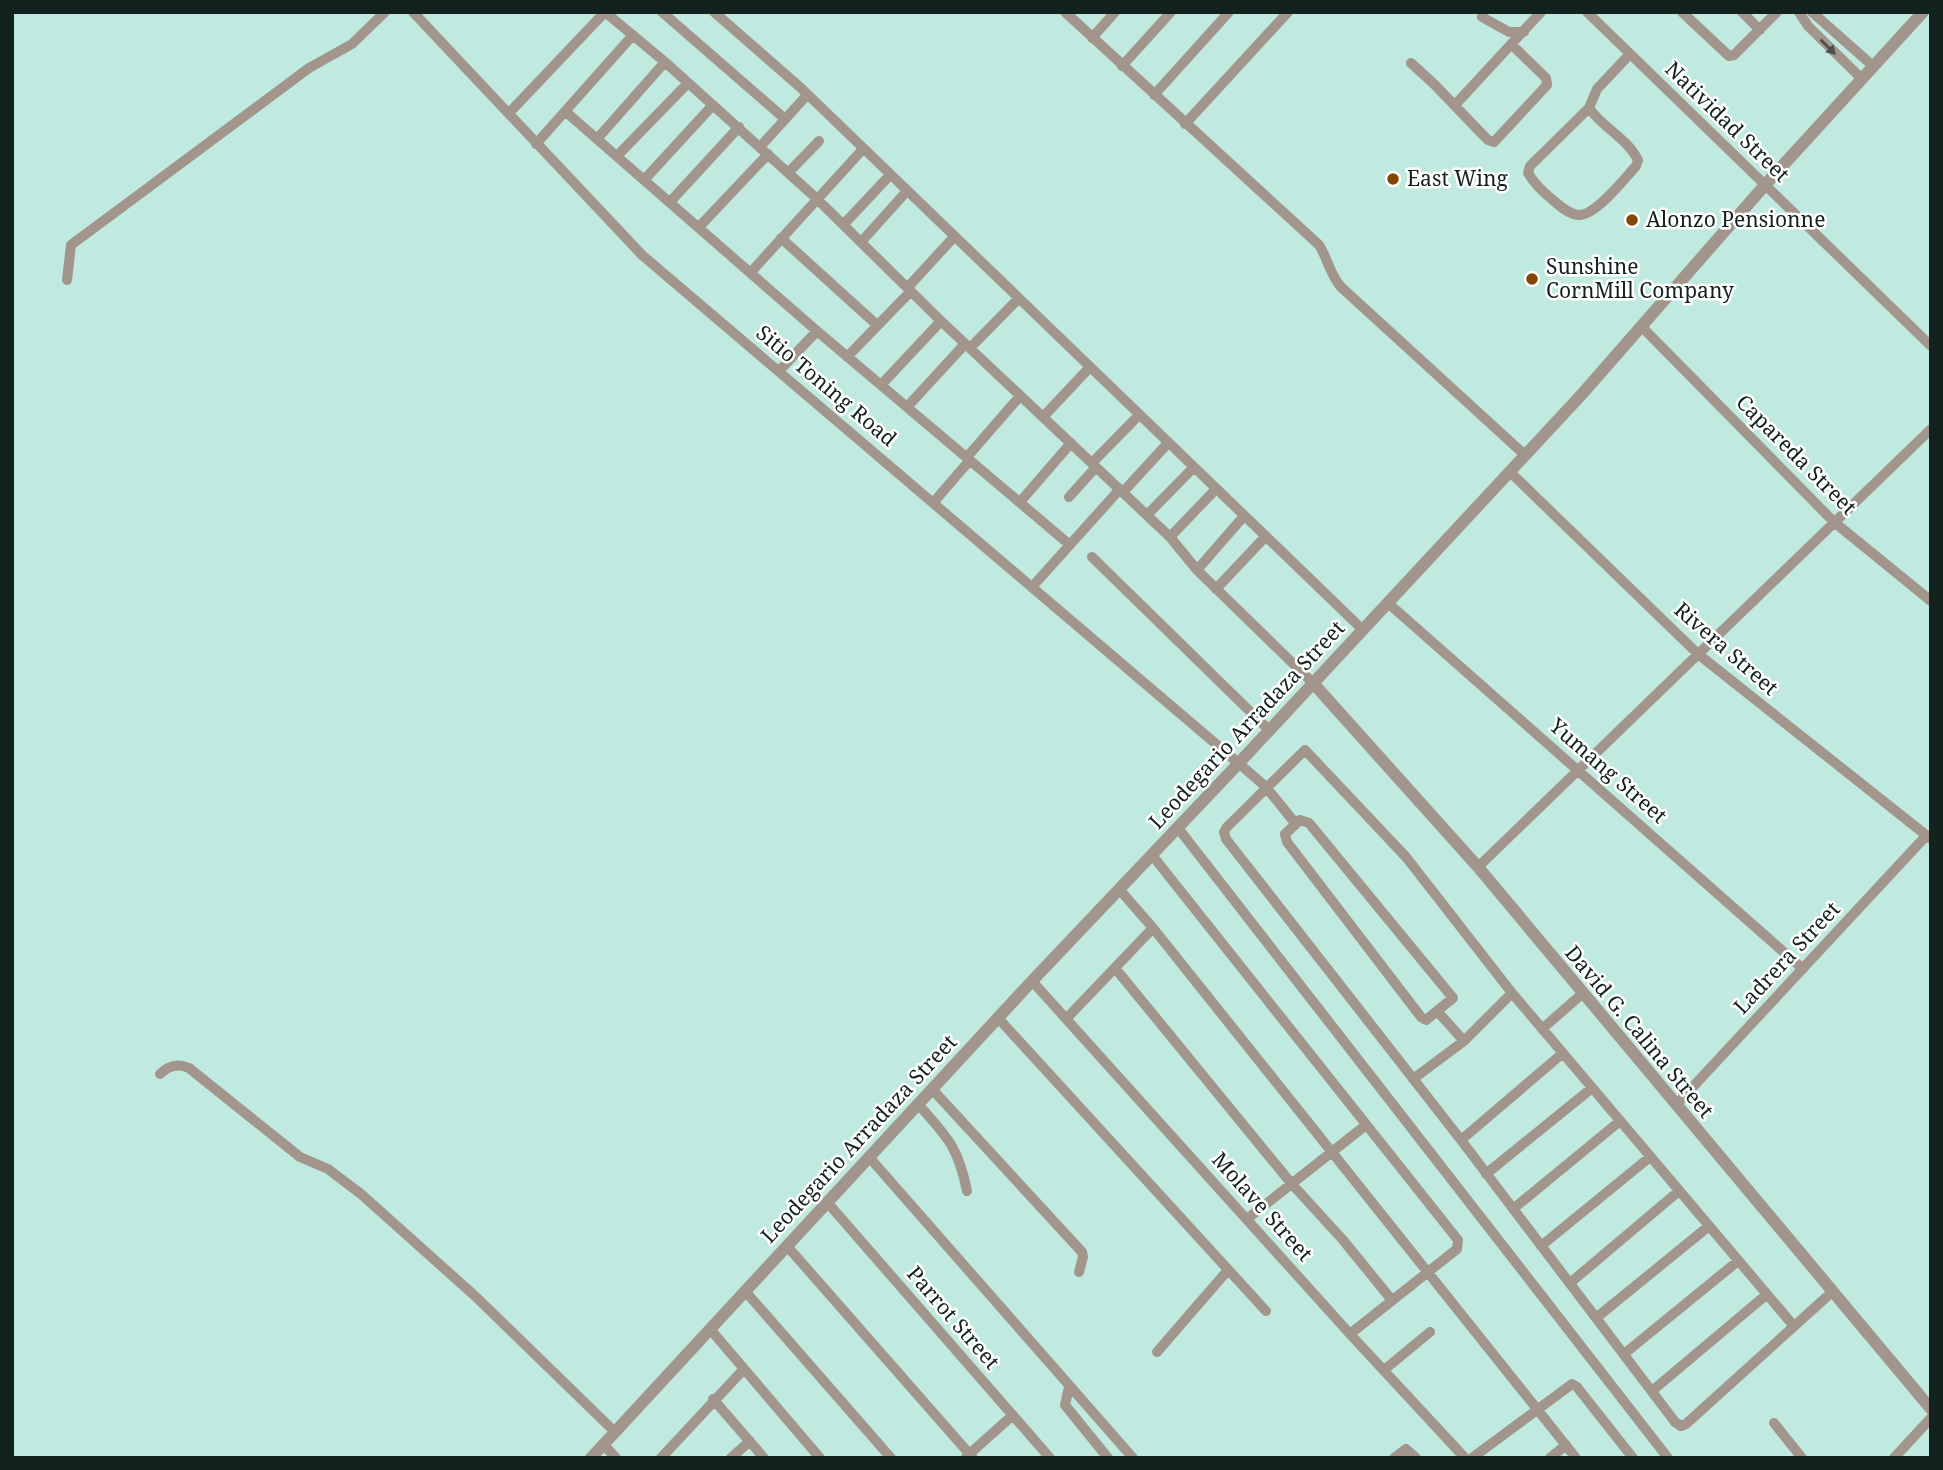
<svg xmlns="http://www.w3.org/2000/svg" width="1943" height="1470" font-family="'Noto Serif',serif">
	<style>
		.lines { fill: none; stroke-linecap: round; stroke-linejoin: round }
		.minor { stroke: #a2958c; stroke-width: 10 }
		.tertiary { stroke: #a2958c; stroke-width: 12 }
		.oneway { fill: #4c504b }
		.poi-dot { fill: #834603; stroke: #fff; stroke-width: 2.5 }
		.labels { text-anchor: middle; stroke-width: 5; stroke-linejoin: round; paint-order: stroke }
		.street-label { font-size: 21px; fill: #12221f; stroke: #fff }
		.poi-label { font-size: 21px; fill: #12221f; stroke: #fff; text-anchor: start }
	</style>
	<rect width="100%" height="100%" fill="#c0e9e0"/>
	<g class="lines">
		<path class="minor" d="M413 12 642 255 1250 773 1266 787 1295 823
			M605 12 665 62 816 198 941 321 1170 537 1197 570 1313 683
			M662 12 785 119
			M714 12 801 88 1363 630
			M1065 12 1319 245C1328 259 1330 275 1341 287L1525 455
			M1587 12 1931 346
			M1682 12 1729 56 1734 55 1777 12
			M1742 12 1760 30
			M1799 12 1808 26 1861 78
			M1812 12 1873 66
			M1482 17 1509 32H1524
			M1092 38 1115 12
			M1411 63 1435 85 1482 134 1488 140 1494 142 1547 85 1546 78 1511 44
			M1122 66 1171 12
			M1154 95 1229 12
			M1455 105 1541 12
			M1589 108C1603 128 1627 138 1638 160L1636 166C1625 178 1595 217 1578 215 1569 214 1561 207 1554 201 1544 193 1535 185 1528 173L1530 166 1589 108 1597 89 1630 54
			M566 112 817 331 1070 545
			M509 113 605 12
			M1185 124 1288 12
			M597 139 665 62
			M536 144 633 35
			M760 147 807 95
			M617 156 688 83
			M788 173 819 141
			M644 180 713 105
			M670 202 739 127
			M844 224 890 175
			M699 227 768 154
			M781 238 877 325
			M862 241 907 191
			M751 272 863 149
			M67 280 71 245 309 68 352 44 385 12
			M908 287 954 237
			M1642 327 1834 522 1931 601
			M970 348 1018 299
			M847 357 911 291
			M779 371 817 331
			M881 385 941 321
			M907 407 965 344
			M1043 417 1090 367
			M967 457 1020 396
			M1092 463 1139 415
			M1510 472 1698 654 1931 839
			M1123 492 1168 443
			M1069 497 1096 467
			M1020 502 1071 443
			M933 503 970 460
			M1147 515 1194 467
			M1170 537 1216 489
			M1092 557 1269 730
			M1197 570 1244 516
			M1032 587 1120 489
			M1216 589 1266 536
			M1388 603 1803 969
			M1300 820 1309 823 1453 998 1426 1020 1421 1017 1287 842 1285 834Z
			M1178 828 1668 1458
			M1152 855 1458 1240 1457 1249 1350 1334
			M1478 867 1931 429
			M1119 889 1153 928 1576 1458
			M1115 968 1291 1183 1343 1240 1391 1299
			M1032 981 1350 1334 1465 1458
			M1437 1011 1464 1041
			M998 1018 1266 1311
			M1066 1019 1153 928
			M1542 1029 1582 994
			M160 1074C168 1066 178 1063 189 1068L300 1157 328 1169 361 1194 475 1296 615 1432
			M1413 1079 1464 1041 1512 993
			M932 1089 1082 1252 1083 1257 1079 1272
			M918 1104C947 1137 958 1146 967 1191
			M1676 1105 1925 837
			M1461 1140 1563 1053
			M869 1157 1133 1458
			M1486 1174 1592 1088
			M827 1202 1050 1458
			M1513 1209 1620 1121
			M1247 1219 1366 1125
			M787 1246 973 1458
			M1541 1246 1650 1157
			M1570 1283 1679 1191
			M745 1291 891 1458
			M1596 1318 1709 1226
			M1793 1325 1512 993 1406 857 1305 750 1227 827 1224 832 1226 839 1461 1140 1675 1422 1681 1426 1686 1424 1832 1292
			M710 1329 820 1458
			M1157 1352 1228 1270
			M1624 1354 1738 1261
			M1384 1370 1430 1332
			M1069 1387 1065 1405 1108 1458
			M1652 1391 1766 1295
			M713 1399 764 1458
			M1774 1423 1802 1458
			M603 1444 616 1458
			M966 1457 1013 1415
			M661 1458 743 1370
			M731 1458 750 1441
			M1394 1458 1406 1449 1416 1458
			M1472 1458 1572 1384 1577 1387 1633 1458
			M1550 1458 1566 1445
			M1894 1458 1931 1418"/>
		<path class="tertiary" d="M1313 683 1478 867 1931 1409
			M591 1458 1032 981 1238 764 1583 393 1765 185 1923 12"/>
	</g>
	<defs><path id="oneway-solid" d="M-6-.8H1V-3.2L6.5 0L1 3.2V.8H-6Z" transform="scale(1.75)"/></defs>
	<use class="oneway" href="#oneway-solid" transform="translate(1828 47) rotate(45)"/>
	<g class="poi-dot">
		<circle cx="1393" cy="179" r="7"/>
		<circle cx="1632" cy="220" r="7"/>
		<circle cx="1532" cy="279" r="7"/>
	</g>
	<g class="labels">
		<g class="street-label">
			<text transform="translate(1727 122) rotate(44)" y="7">Natividad Street</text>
			<text transform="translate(826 386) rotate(40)" y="7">Sitio Toning Road</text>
			<text transform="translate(1796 455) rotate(45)" y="7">Capareda Street</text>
			<text transform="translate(1726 649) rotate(41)" y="7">Rivera Street</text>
			<text transform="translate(1247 725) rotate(-47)" y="7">Leodegario Arradaza Street</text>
			<text transform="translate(1608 771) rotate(41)" y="7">Yumang Street</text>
			<text transform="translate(1787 958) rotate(-47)" y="7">Ladrera Street</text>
			<text transform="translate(1639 1032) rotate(50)" y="7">David G. Calina Street</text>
			<text transform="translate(859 1139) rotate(-47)" y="7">Leodegario Arradaza Street</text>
			<text transform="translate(1262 1207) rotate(48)" y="7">Molave Street</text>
			<text transform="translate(953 1318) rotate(49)" y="7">Parrot Street</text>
		</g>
		<g class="poi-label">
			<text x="1407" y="186">East Wing</text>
			<text x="1646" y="227">Alonzo Pensionne</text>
			<text x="1546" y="274">Sunshine<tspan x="1546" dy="24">CornMill Company</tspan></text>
		</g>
	</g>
	<rect width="1943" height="1470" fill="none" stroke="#12221f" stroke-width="28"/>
</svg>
